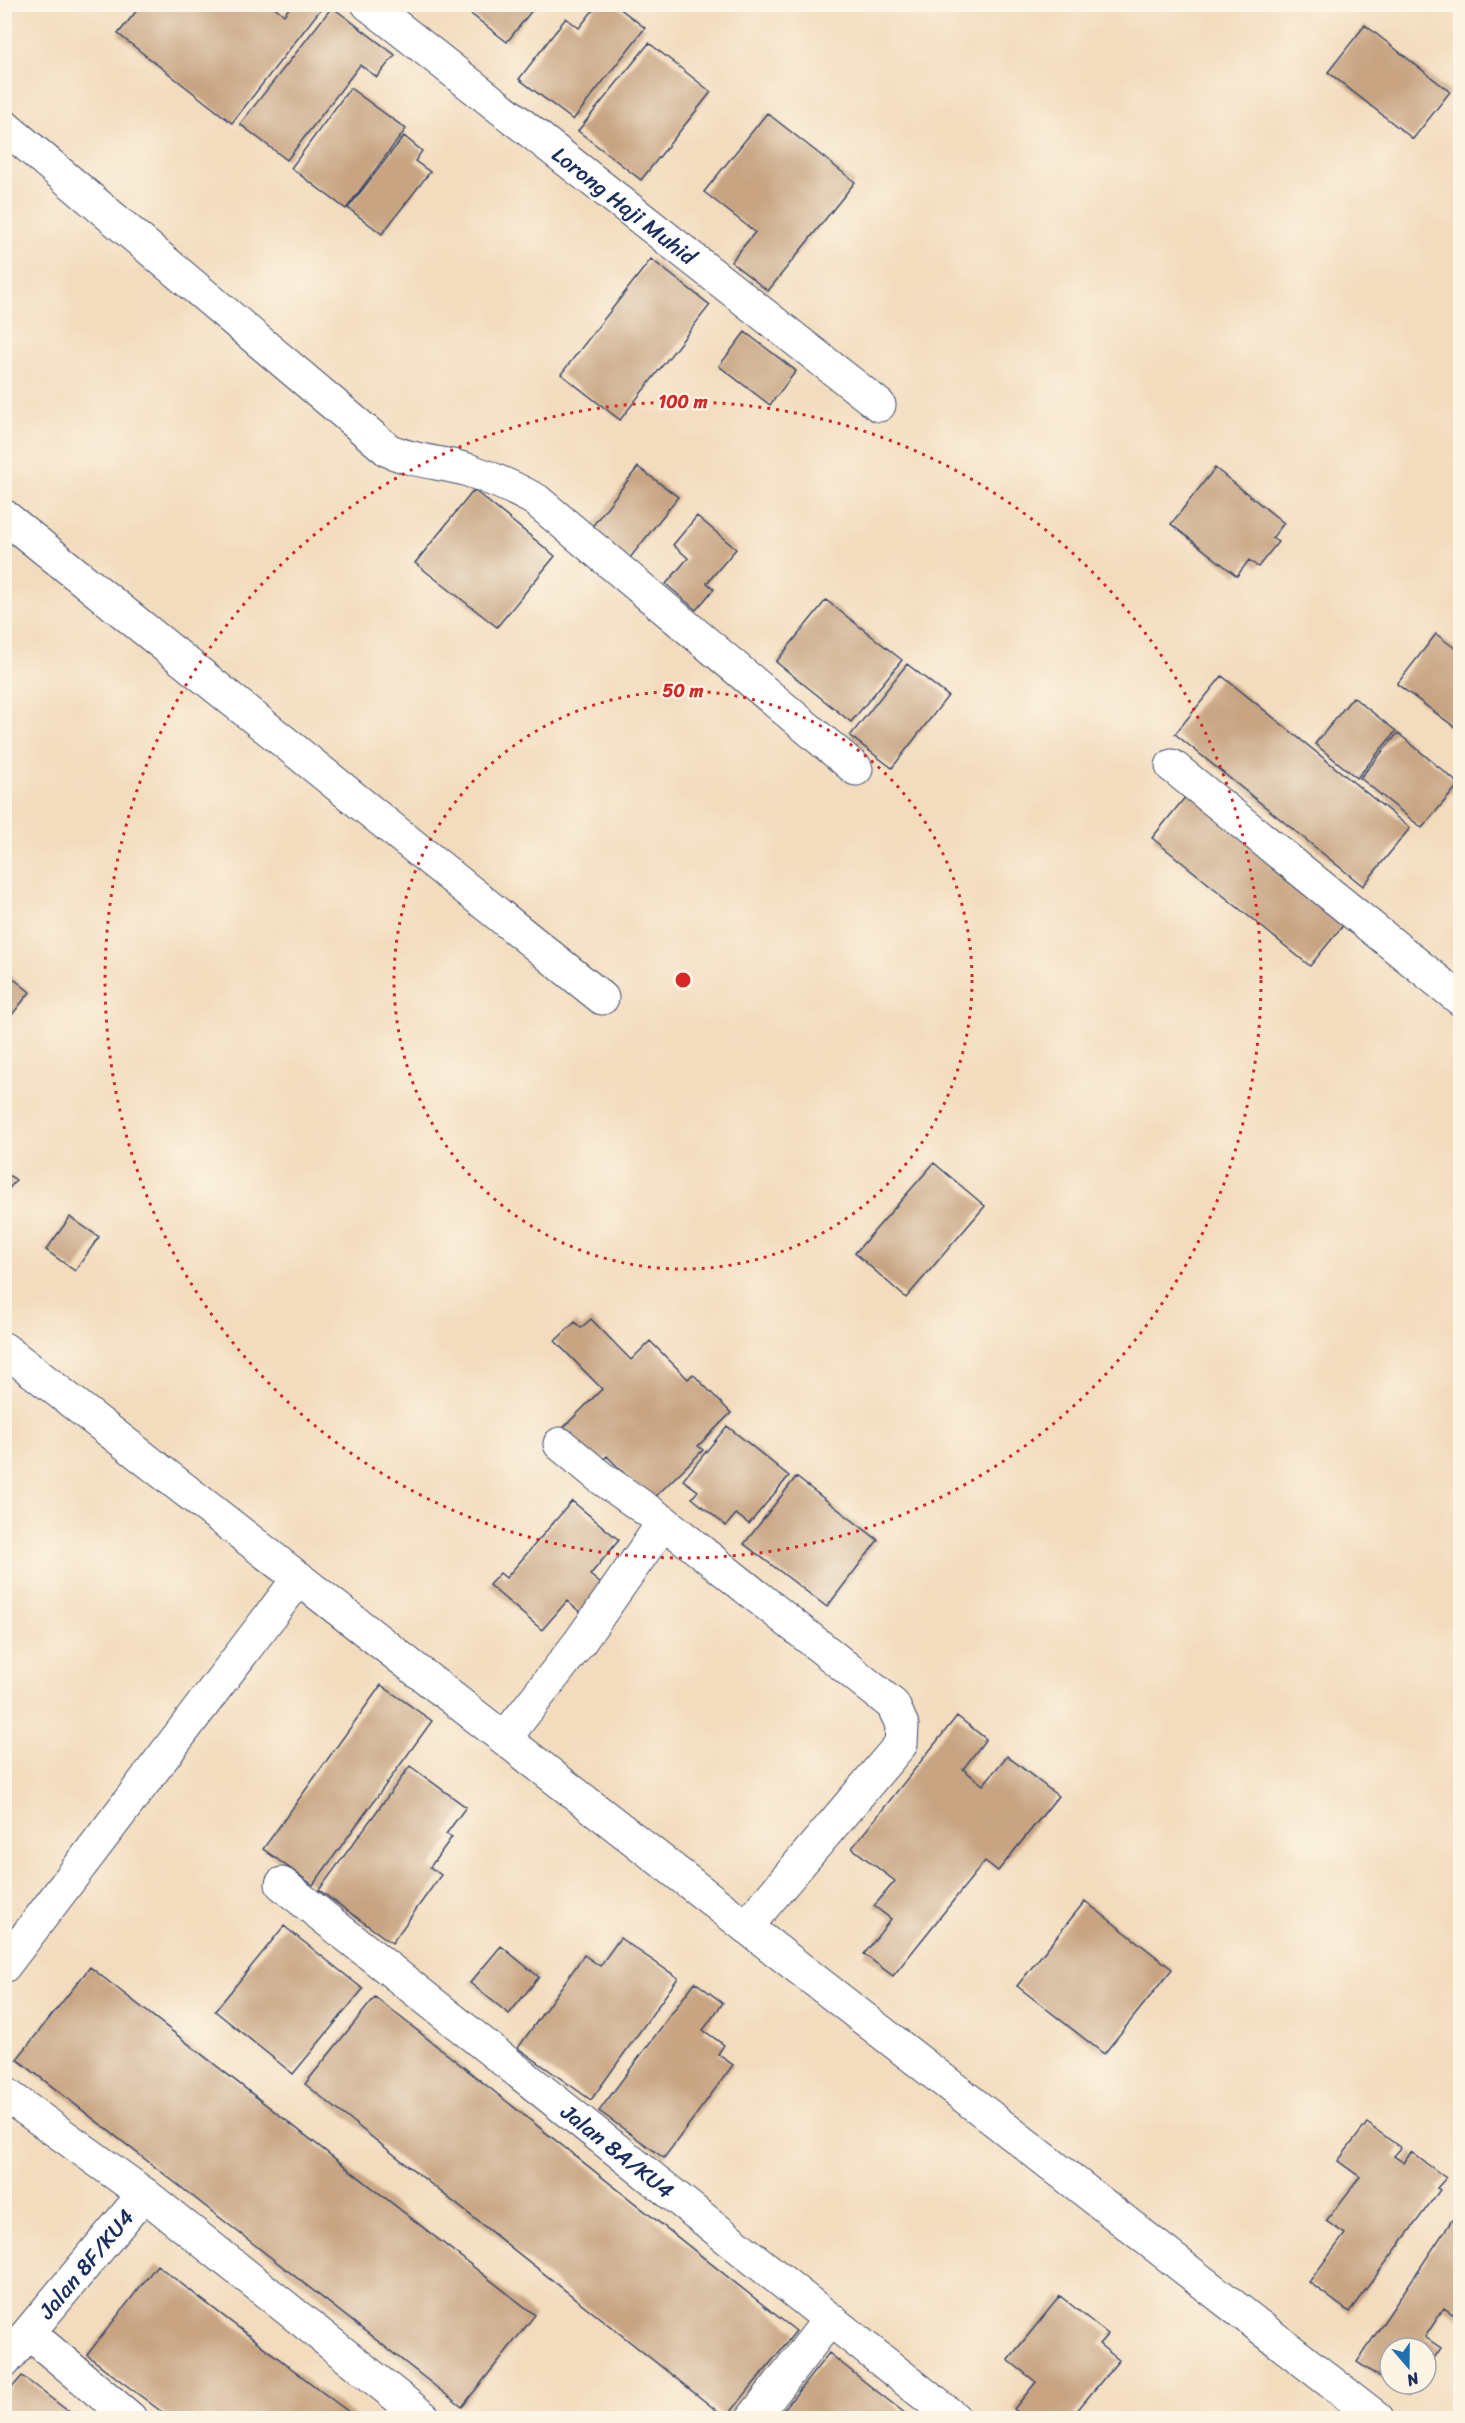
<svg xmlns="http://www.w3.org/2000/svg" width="1465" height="2423" font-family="Sriracha,sans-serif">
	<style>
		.building { fill: #c8a482 }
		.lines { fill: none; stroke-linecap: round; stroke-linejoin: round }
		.minor-casing { stroke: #3b496c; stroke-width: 35 }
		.minor { stroke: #fff; stroke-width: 33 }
		.ring { fill: none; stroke: #d62828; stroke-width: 3; stroke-dasharray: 3 6 }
		.labels { text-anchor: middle; stroke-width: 4.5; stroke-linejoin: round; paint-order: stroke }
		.street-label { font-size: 22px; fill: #1b2f5e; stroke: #fcf5e5 }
		.centre { fill: #d62828; stroke: #fcf5e5; stroke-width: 3 }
		.ring-label { font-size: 18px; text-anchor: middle; font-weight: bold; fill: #d62828; stroke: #fcf5e5; stroke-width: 4.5; stroke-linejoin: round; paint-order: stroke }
	</style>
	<rect width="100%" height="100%" fill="#fcf5e5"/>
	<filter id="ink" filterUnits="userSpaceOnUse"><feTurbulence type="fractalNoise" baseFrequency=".0167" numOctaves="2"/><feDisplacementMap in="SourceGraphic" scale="12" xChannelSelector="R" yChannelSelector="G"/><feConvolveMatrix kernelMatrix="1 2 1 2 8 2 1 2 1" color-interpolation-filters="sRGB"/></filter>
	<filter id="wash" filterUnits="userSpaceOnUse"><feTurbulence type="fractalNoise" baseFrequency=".008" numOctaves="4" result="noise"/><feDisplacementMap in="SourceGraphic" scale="24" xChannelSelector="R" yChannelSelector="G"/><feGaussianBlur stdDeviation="1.35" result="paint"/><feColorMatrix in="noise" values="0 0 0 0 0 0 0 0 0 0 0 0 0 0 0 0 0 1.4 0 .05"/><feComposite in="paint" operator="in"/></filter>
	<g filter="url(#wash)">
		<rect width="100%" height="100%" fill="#f3dcbd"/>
		<g id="blocks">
			<path class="building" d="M142 4H271L284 15 292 4 324 5 232 123 118 34Z
				M458 4H537L507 42Z
				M598 4H614L645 28 573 120 519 79 566 18 579 28Z
				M332 7 395 55 377 77 360 65 287 160 240 124Z
				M1365 25 1450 92 1413 139 1328 72Z
				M649 43 711 92 641 180 578 131Z
				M350 88 406 129 346 209 291 168Z
				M767 113 855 182 768 291 731 262 755 232 704 192Z
				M404 136 422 151 415 161 430 172 382 234 348 208Z
				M651 259 710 305 620 420 561 374Z
				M745 332 796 371 770 405 719 366Z
				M638 467 678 497 626 563 587 533Z
				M1215 468 1284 523 1272 538 1278 542 1258 567 1249 560 1237 576 1171 524Z
				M474 490 555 556 497 627 415 563Z
				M697 516 736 549 707 583 714 589 696 610 666 584 688 558 673 545Z
				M826 600 902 660 851 722 776 662Z
				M1436 634 1460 652V731L1397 684Z
				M907 664 948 696 892 768 850 736Z
				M1222 676 1410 828 1363 886 1175 734Z
				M1353 697 1396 731 1357 778 1315 744Z
				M1398 733 1459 784 1422 828 1360 778Z
				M1200 779 1358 907 1310 966 1152 838Z
				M5 972 30 992 11 1016 5 1011Z
				M934 1163 985 1206 906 1298 855 1253Z
				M4 1172 16 1180 4 1195Z
				M70 1217 99 1237 75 1271 46 1250Z
				M591 1319 631 1360 650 1341 688 1379 693 1374 731 1413 698 1446 703 1450 651 1501 607 1456 593 1470 557 1434 602 1389 555 1341 575 1322 581 1328Z
				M727 1426 789 1476 749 1524 736 1514 726 1526 692 1498 698 1491 683 1480Z
				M796 1477 878 1540 827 1607 744 1544Z
				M572 1501 619 1540 590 1575 611 1592 588 1619 567 1601 542 1630 489 1585 500 1573 506 1578Z
				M381 1685 432 1721 313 1885 263 1849Z
				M957 1716 986 1739 963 1769 983 1785 1007 1756 1058 1796 998 1871 985 1861 893 1976 864 1954 891 1919 874 1906 895 1881 852 1848Z
				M410 1766 466 1807 446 1834 452 1837 430 1867 441 1875 392 1943 319 1890Z
				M1085 1901 1172 1969 1104 2054 1017 1986Z
				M284 1926 363 1989 293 2074 215 2011Z
				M620 1938 678 1978 591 2100 518 2048 584 1955 600 1966Z
				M501 1946 539 1977 509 2014 470 1983Z
				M90 1967 535 2315 462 2407 17 2059Z
				M695 1982 723 2003 703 2030 724 2045 718 2054 733 2065 664 2158 599 2111Z
				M375 1997 796 2331 726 2418 305 2084Z
				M1367 2123 1401 2148 1394 2156 1404 2163 1411 2152 1446 2178 1437 2188 1440 2190 1349 2312 1309 2282 1345 2234 1326 2221 1360 2177 1338 2161Z
				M1452 2220 1460 2226V2319L1444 2308 1425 2337 1441 2348 1426 2370V2348H1390V2384L1357 2362Z
				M157 2265 330 2398 357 2418H170L122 2382 87 2355Z
				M1060 2296 1108 2334 1099 2344 1119 2360 1071 2418H1026L1014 2409 1036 2382 1008 2360Z
				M829 2353 865 2382 911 2418H777Z
				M22 2376 77 2418H4V2397Z
				M1390 2384H1416L1408 2396Z"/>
		</g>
	</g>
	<g filter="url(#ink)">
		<use href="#blocks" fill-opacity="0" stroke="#3b496c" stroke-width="1.5"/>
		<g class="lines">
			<defs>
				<g id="minor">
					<path id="s1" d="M368 4 879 405"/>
					<path d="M4 126 388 450C414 462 441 462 468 470 492 478 514 488 536 500L856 769"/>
					<path d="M4 516 602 998"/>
					<path d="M1172 766 1460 999"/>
					<path d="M4 1349 1377 2418"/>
					<path d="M664 1522 893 1705 902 1725 901 1744 746 1927"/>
					<path d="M505 1738 579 1643 664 1522 600 1477 560 1444"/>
					<path id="s2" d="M282 1884 954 2418"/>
					<path d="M4 1966 299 1578"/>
					<path d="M4 2093 144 2194 424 2418"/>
					<path d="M29 2333 130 2418"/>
					<path id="s3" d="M4 2362 144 2194"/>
					<path d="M753 2418 830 2319"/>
				</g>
			</defs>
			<use href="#minor" class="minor-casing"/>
			<use href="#minor" class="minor"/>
		</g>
	</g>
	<g class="ring">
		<circle cx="683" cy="980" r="289"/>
		<circle cx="683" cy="980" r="578"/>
	</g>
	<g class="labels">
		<g class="street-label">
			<text dy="8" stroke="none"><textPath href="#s1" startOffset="326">Lorong Haji Muhid</textPath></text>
			<text dy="8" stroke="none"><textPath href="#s2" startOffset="429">Jalan 8A/KU4</textPath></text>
			<text dy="8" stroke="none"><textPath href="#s3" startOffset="128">Jalan 8F/KU4</textPath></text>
		</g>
	</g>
	<circle cx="683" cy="980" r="9" class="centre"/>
	<g class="ring-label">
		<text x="683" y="408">100 m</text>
		<text x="683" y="697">50 m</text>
	</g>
	<rect width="1465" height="2423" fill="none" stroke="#fcf5e5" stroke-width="24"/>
	<g transform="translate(1408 2366) rotate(160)"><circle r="28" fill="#fcf5e5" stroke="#a2a6af" stroke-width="1.5"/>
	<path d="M0-4.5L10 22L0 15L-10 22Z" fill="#1f6fb2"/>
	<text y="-9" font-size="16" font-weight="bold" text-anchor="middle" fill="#1b2f5e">N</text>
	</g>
</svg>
